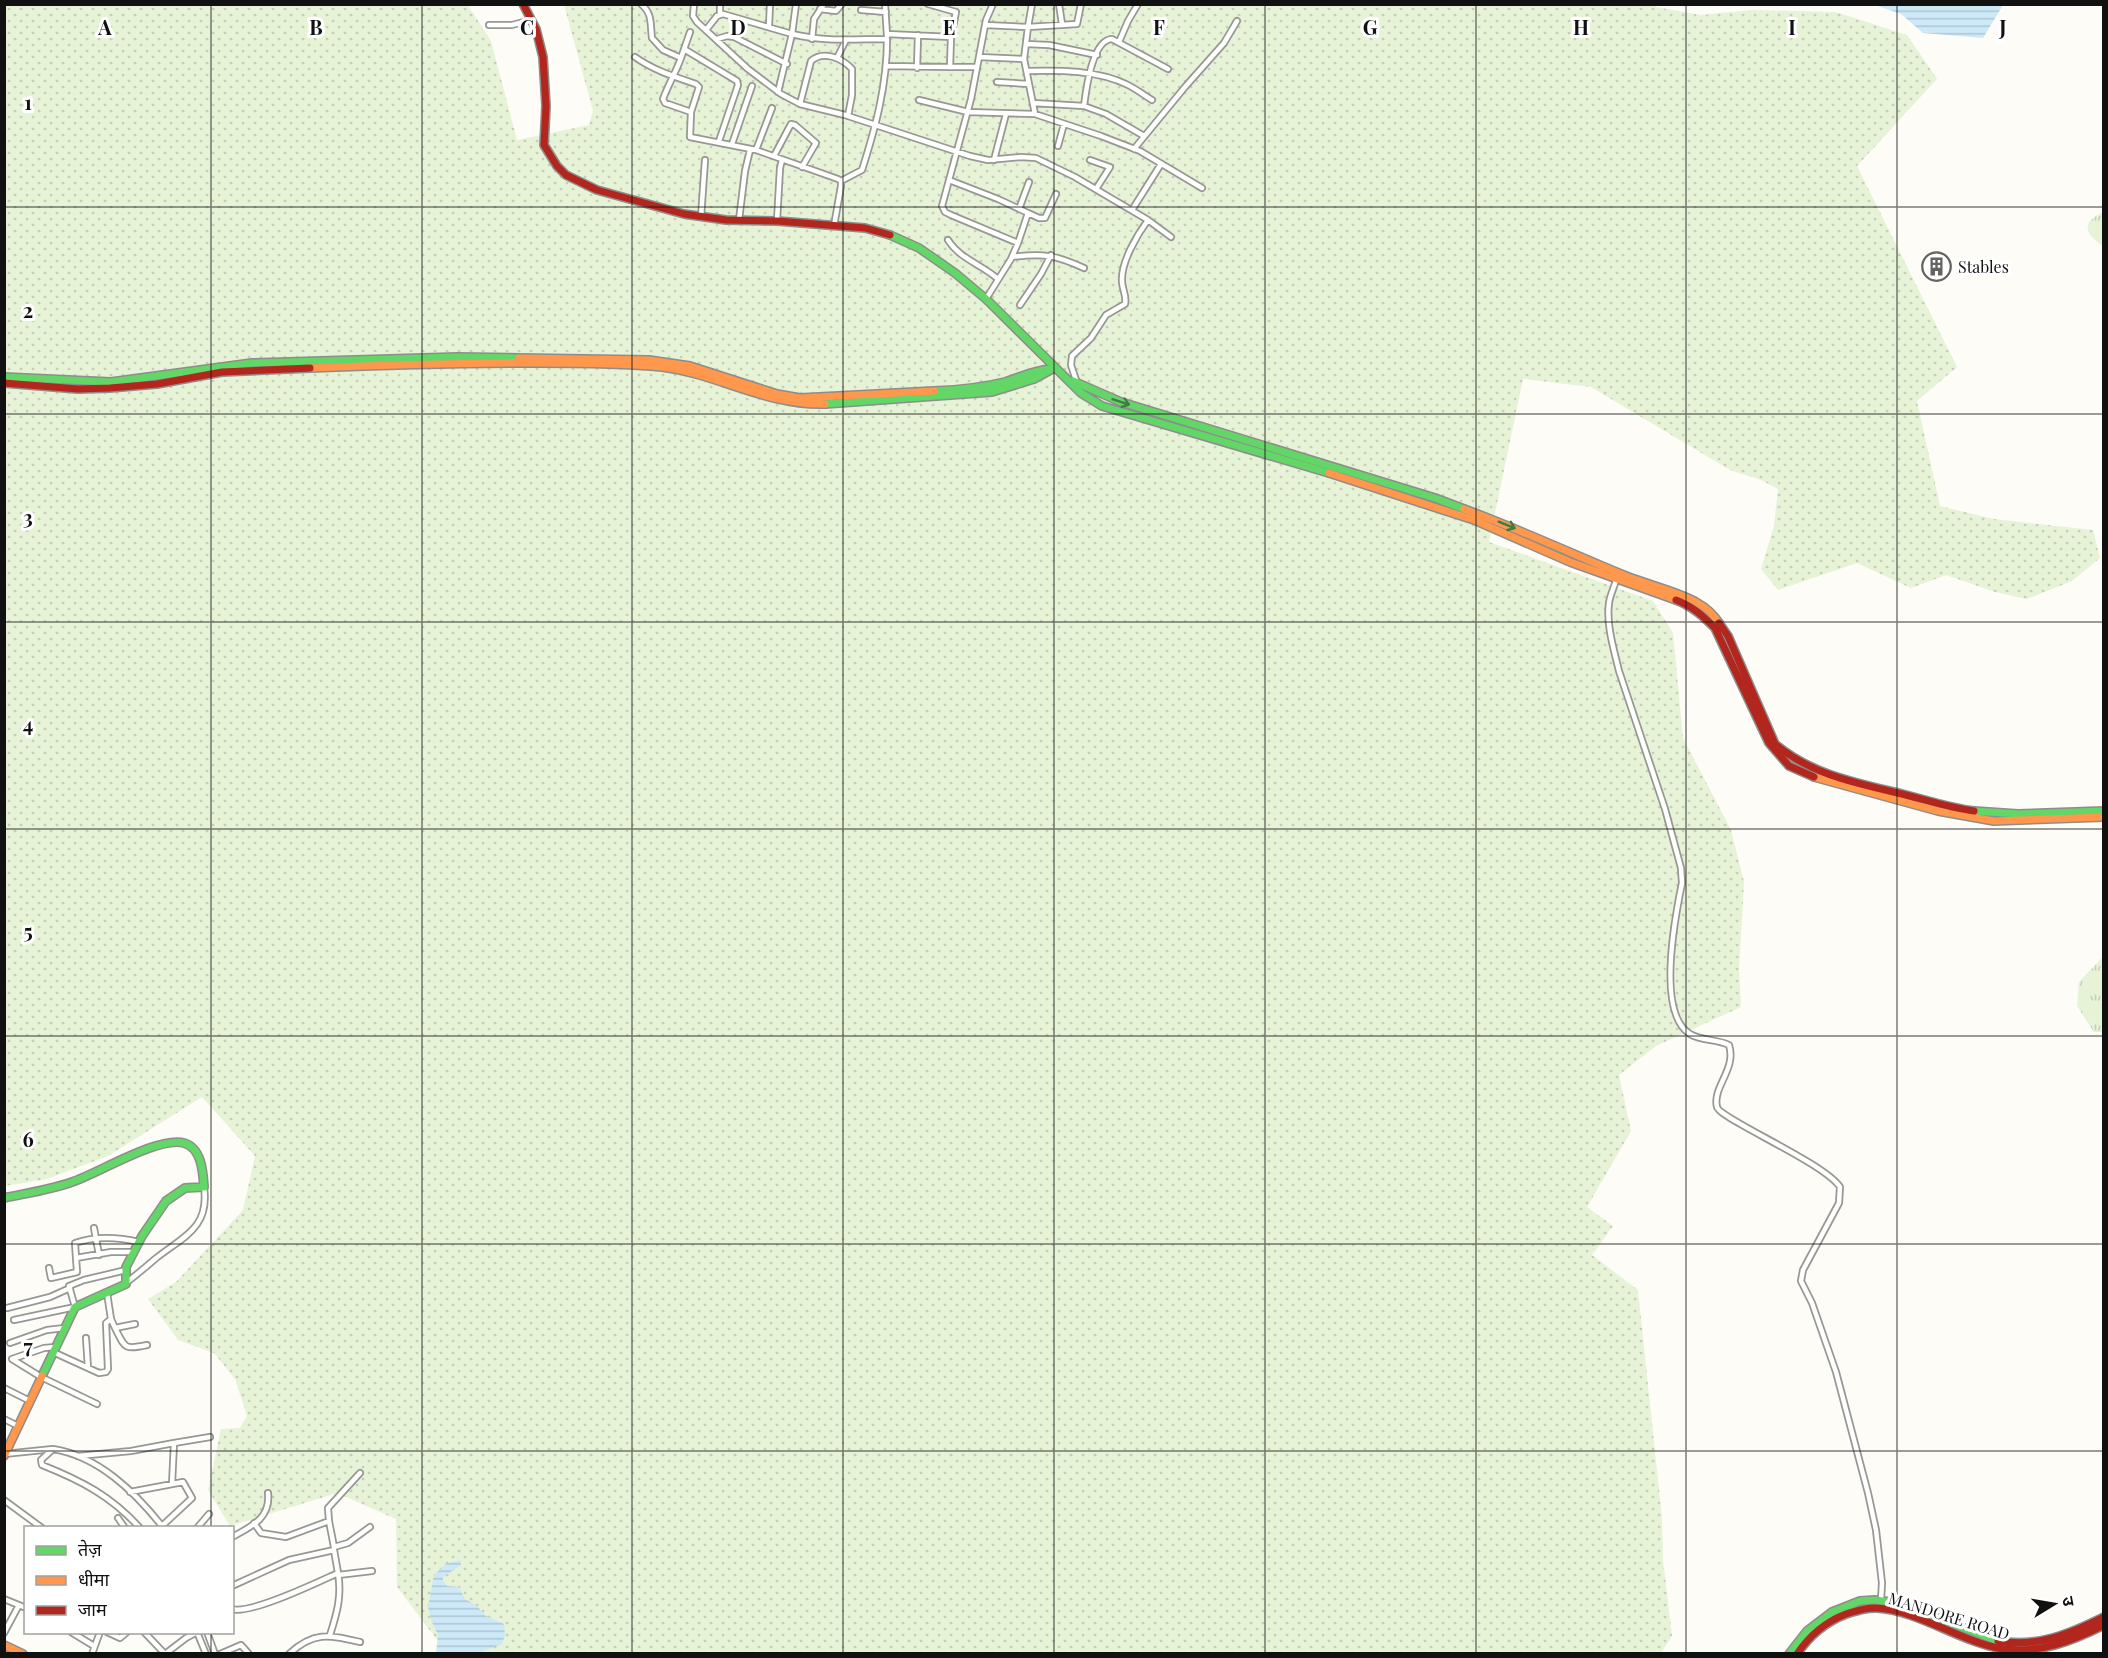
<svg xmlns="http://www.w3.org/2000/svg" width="2108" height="1658" font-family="'Playfair Display','Noto Sans Devanagari',serif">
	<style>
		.grass { fill: url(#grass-dots) }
		.park { fill: url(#park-tufts) }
		.water { fill: url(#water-rules) }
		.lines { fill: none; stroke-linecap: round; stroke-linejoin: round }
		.street-casing { stroke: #979795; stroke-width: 8 }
		.fast-casing { stroke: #8e8d8b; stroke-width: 10 }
		.slow-casing { stroke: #8e8d8b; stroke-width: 10 }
		.jam-casing { stroke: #8e8d8b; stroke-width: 10 }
		.street { stroke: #fffffe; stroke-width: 4.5 }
		.fast { stroke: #63d668; stroke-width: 7 }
		.slow { stroke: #ff974d; stroke-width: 7 }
		.jam { stroke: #b3261e; stroke-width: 7 }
		.oneway { stroke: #3e7d41 }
		.grid { fill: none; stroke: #111; stroke-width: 1.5; stroke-opacity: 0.55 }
		.labels { text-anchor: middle; stroke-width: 6; stroke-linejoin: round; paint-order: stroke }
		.poi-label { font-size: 16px; fill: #111; stroke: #fff; text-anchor: start }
		.street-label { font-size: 16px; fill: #111; stroke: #fff }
		.grid-label { font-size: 20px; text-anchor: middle; font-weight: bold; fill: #111; stroke: #fff; stroke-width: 6; stroke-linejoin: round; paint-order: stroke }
	</style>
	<defs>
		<pattern id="grass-dots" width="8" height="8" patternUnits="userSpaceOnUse" patternTransform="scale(1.5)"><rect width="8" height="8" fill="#e7f3d7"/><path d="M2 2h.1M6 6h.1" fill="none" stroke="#c5cfb8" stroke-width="1.8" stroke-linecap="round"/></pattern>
		<pattern id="park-tufts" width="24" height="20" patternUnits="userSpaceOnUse" patternTransform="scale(1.5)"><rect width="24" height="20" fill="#e7f3d7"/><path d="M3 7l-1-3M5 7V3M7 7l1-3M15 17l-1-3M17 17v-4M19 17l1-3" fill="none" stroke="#c5cfb8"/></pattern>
		<pattern id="water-rules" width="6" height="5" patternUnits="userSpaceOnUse" patternTransform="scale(1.5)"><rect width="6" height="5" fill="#cde8f7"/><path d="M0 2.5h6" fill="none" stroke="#afc6d3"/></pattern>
	</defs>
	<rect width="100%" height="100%" fill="#fdfcf7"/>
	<path class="grass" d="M1655 4 1656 7 1701 15 1752 10 1836 12 1907 35 1937 79 1857 166 1957 367 1917 401 1940 506 1994 519 2093 530 2100 558 2072 581 2027 599 1995 592 1946 575 1911 588 1857 563 1778 590 1761 569 1774 526 1778 489 1761 480 1730 470 1591 387 1523 379 1489 542 1653 601 1673 633 1683 738 1731 830 1744 882 1739 970 1741 1007 1656 1046 1619 1075 1631 1131 1587 1207 1613 1226 1592 1255 1638 1290 1662 1518 1663 1560 1672 1636 1661 1653H447L397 1587 396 1519 337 1493 230 1526 208 1490 221 1429 240 1428 247 1416 235 1379 214 1353 178 1340 148 1299 176 1282 243 1210 255 1156 202 1097 108 1156 47 1179 5 1186 4 5H468L491 41 517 140 589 125 593 111 564 5Z"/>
	<path class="park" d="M2103 212V246C2084 233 2081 223 2103 212Z
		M2103 957V1032H2094L2077 1006 2079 982Z"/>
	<path class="water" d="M1875 5H2003L1983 38 1923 33 1901 14Z
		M460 1560 461 1565 443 1577V1581L447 1586 459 1587 465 1599 476 1605 486 1616 504 1624 505 1635 502 1644 478 1653H436L438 1635 431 1620 428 1607 434 1575 446 1564Z"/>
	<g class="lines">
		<defs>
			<path id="street" d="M694 4 693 16 697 22 748 69 781 94 800 104 845 115 970 156 988 160 1021 157 1036 158 1075 177 1148 220C1137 235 1121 262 1122 281 1122 289 1127 296 1125 304L1106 315 1091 338 1072 356 1071 365 1077 383
				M720 4V15
				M796 4 792 34C824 42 854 39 887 39 887 85 876 126 862 170L841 181
				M885 4 887 36
				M1032 4 1028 27 1077 24 1081 4
				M1059 4 1062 24
				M820 9 836 11 842 4
				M861 10 886 12
				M489 25H512L531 20
				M985 25 1028 27 1024 59
				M769 26 770 4
				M706 30 717 16 723 14 792 34 778 92
				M887 34 951 37
				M717 39 727 36 734 37 787 64
				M812 39 814 19 824 4
				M1119 42 1128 21 1138 4
				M1026 44 1049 45 1097 55
				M684 49 737 81 738 85 719 141
				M635 57C653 70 675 77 696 84L699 87 691 112 665 103 663 99C668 85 676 72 681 58L663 50 652 38C650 24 653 14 641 4
				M979 57 1024 59 1035 114
				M681 58 690 32
				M837 58 846 40
				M887 66 950 67 951 37 956 12 928 4
				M950 67H977
				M917 68 918 35
				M1027 71C1059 70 1098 70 1128 85 1136 89 1144 95 1152 100
				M997 82 1029 84
				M919 100 968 112 1035 114 1101 136 1140 151 1202 188
				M1033 103 1084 106 1106 114 1144 136
				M800 104 811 61C823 50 842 58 852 69V95L848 116
				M1084 106C1086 90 1092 40 1112 39L1168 69
				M691 112 690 137 756 150 838 179 841 181V186L834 226
				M732 144 752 86
				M1058 146 1064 124
				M1134 149 1185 87 1224 43 1237 21
				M756 150 772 108
				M774 156 791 124 795 125 816 143 802 167
				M994 160 1006 114
				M1090 160 1110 167 1096 189
				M949 180 998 199 1028 213 1018 243
				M1019 209 1029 182
				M1132 210 1161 164
				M1028 213 1039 218H1045L1056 194
				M701 217 705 160
				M739 220 745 171 750 150
				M1148 220 1171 237
				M777 221 780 168 782 160
				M948 240C960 259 981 264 998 279
				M1012 257C1044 253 1055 255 1084 268
				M986 299 1011 259 1018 243 951 215 945 212 942 206 971 99 986 20 993 4
				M1020 305 1041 274 1051 255
				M1616 580C1614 588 1610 595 1609 603 1606 625 1614 650 1619 671L1665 809 1681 868 1682 883C1675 917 1656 1013 1690 1034 1701 1041 1717 1039 1729 1045 1737 1069 1712 1087 1717 1107 1720 1119 1823 1162 1840 1187L1839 1203 1803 1270 1801 1281 1812 1303 1836 1372 1868 1493 1876 1530 1882 1583 1881 1600
				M94 1228 99 1255
				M76 1258 75 1243C95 1236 118 1237 139 1242
				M49 1268 51 1278 77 1272 76 1258 111 1252H134
				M126 1283C136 1275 146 1267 155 1259 182 1237 210 1229 204 1187
				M107 1293 111 1319 115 1328 135 1324
				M7 1308 50 1297 70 1288
				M14 1320 75 1307 69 1286 84 1280 126 1270
				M115 1328C125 1348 124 1350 147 1345
				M86 1338 88 1368
				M10 1343 47 1330 65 1328
				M55 1347 44 1348 12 1359 41 1377 97 1404
				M53 1352 99 1373 106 1372 108 1369 106 1323 111 1319
				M4 1388 30 1401
				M4 1419 18 1426
				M174 1443 210 1437
				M53 1449C98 1456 134 1491 162 1526L192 1498 183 1482 130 1492
				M4 1454 53 1449 41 1460 42 1465C82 1481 111 1496 140 1528
				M78 1456 131 1451 174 1443 172 1484
				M4 1500 42 1528
				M118 1518 125 1528
				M329 1521 334 1547 348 1543 370 1527
				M254 1523 261 1533 286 1537 329 1521 328 1508 360 1473
				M197 1528 209 1514
				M232 1537C251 1527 271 1518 268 1493
				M338 1575 372 1571
				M232 1586 289 1560 334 1550 338 1573
				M4 1599 26 1608
				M232 1609C250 1615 318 1582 338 1573 342 1596 337 1613 330 1635
				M71 1632 94 1646
				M107 1632 120 1638 127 1632
				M144 1632 165 1654
				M207 1632 215 1654
				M4 1633 19 1605
				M92 1654 100 1632
				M165 1654 186 1638 197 1632 206 1654
				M220 1654 241 1645 249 1654
				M289 1654C314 1631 329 1635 360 1642"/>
			<path id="fast" d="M890 235 919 248 955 273 986 299 1081 393 1102 406 1329 473
				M4 377 111 382 252 363 457 357 519 358
				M1073 381 1121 402 1435 498 1464 509
				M934 391C958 390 981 388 1005 382 1021 377 1034 370 1051 369
				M825 404 992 392 1034 379 1054 368
				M1974 811 2018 814 2104 811
				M4 1198C27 1193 50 1190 72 1182 99 1173 158 1136 184 1143 202 1148 203 1173 204 1187L185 1188 166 1201 142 1236 126 1267V1284L75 1307 42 1376
				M1789 1654 1807 1631 1832 1612 1860 1601 1875 1600 1898 1603 1998 1641"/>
			<path id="slow" d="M519 358 649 360 690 366 777 394 800 398 934 391
				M310 368C385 365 459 363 534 363 576 363 620 363 662 367 718 374 767 406 825 404
				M1329 473 1474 520 1570 562 1676 600
				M1464 509C1519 529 1572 554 1626 576 1646 584 1679 592 1696 602 1705 607 1714 615 1719 623
				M1814 777 1938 811 1994 821 2104 817
				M4 1456 42 1376
				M4 1645 23 1654"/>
			<path id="jam" d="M523 4 536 29 543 57 546 106 544 145 557 166 566 175 597 190 684 214 726 220 777 221 865 228 890 235
				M4 383 78 389 110 388 157 384 222 372 310 368
				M1676 600C1692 606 1703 616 1715 628L1769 743 1789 766 1814 777
				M1719 623 1728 636 1775 744C1812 775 1856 783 1902 794 1926 800 1950 808 1974 811
				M1998 1641C2037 1648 2070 1634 2104 1617
				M1797 1654C1809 1636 1825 1622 1846 1614 1856 1611 1866 1607 1877 1608 1917 1610 1961 1642 2003 1649 2039 1654 2072 1641 2104 1625"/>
		</defs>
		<use href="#street" class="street-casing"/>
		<use href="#fast" class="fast-casing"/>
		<use href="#slow" class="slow-casing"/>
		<use href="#jam" class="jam-casing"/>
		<use href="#street" class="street"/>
		<use href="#fast" class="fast"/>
		<use href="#slow" class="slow"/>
		<use href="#jam" class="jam"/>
	</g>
	<defs><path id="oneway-shaft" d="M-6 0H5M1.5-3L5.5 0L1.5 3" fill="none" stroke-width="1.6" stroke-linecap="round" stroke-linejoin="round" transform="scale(1.5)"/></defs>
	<g class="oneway">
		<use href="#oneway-shaft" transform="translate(1121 402) rotate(18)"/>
		<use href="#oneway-shaft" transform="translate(1507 525) rotate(22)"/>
	</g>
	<path class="grid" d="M211 4V1528M422 4V1654M632 4V1654M843 4V1654M1054 4V1654M1265 4V1654M1476 4V1654M1686 4V1654M1897 4V1654M4 207H2104M4 414H2104M4 622H2104M4 829H2104M4 1036H2104M4 1244H2104M4 1451H2104M211 1632V1654"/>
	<defs>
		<symbol id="building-ring" viewBox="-11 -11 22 22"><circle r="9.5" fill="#fff" stroke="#646362" stroke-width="1.5"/><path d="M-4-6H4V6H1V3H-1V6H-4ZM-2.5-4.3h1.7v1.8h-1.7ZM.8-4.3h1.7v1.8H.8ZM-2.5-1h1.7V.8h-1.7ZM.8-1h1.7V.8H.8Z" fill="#646362"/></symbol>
	</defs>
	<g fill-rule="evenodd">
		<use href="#building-ring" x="1920" y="250" width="33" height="33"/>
	</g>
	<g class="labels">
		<g class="poi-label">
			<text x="1958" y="273">Stables</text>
		</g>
		<g class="street-label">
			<text transform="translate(1949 1616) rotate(17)" y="6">MANDORE ROAD</text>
		</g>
	</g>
	<g class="grid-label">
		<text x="105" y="35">A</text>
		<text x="316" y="35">B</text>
		<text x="527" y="35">C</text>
		<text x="738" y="35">D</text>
		<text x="949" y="35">E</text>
		<text x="1159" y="35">F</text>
		<text x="1370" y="35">G</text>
		<text x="1581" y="35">H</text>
		<text x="1792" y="35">I</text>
		<text x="2003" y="35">J</text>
		<text x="28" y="110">1</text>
		<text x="28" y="318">2</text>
		<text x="28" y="525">3</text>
		<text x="28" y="732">4</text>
		<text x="28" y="939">5</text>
		<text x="28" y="1147">6</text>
		<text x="28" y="1354">7</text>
	</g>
	<rect width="2108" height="1658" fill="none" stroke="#111111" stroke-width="12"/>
	<rect x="24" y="1526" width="210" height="108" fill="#ffffff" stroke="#a0a0a0" stroke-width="1.5"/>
	<rect x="36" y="1546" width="30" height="9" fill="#63d668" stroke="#a0a0a0" stroke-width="1.5"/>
	<text x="78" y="1556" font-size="18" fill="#111111">तेज़</text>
	<rect x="36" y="1576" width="30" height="9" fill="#ff974d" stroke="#a0a0a0" stroke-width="1.5"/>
	<text x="78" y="1586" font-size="18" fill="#111111">धीमा</text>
	<rect x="36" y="1606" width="30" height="9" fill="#b3261e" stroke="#a0a0a0" stroke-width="1.5"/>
	<text x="78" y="1616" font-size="18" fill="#111111">जाम</text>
	<g transform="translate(2054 1604) rotate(79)" stroke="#ffffff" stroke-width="4.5" paint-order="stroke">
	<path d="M0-4.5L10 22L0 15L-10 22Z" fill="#111111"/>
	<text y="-9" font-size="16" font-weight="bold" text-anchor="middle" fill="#111111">उ</text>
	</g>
</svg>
